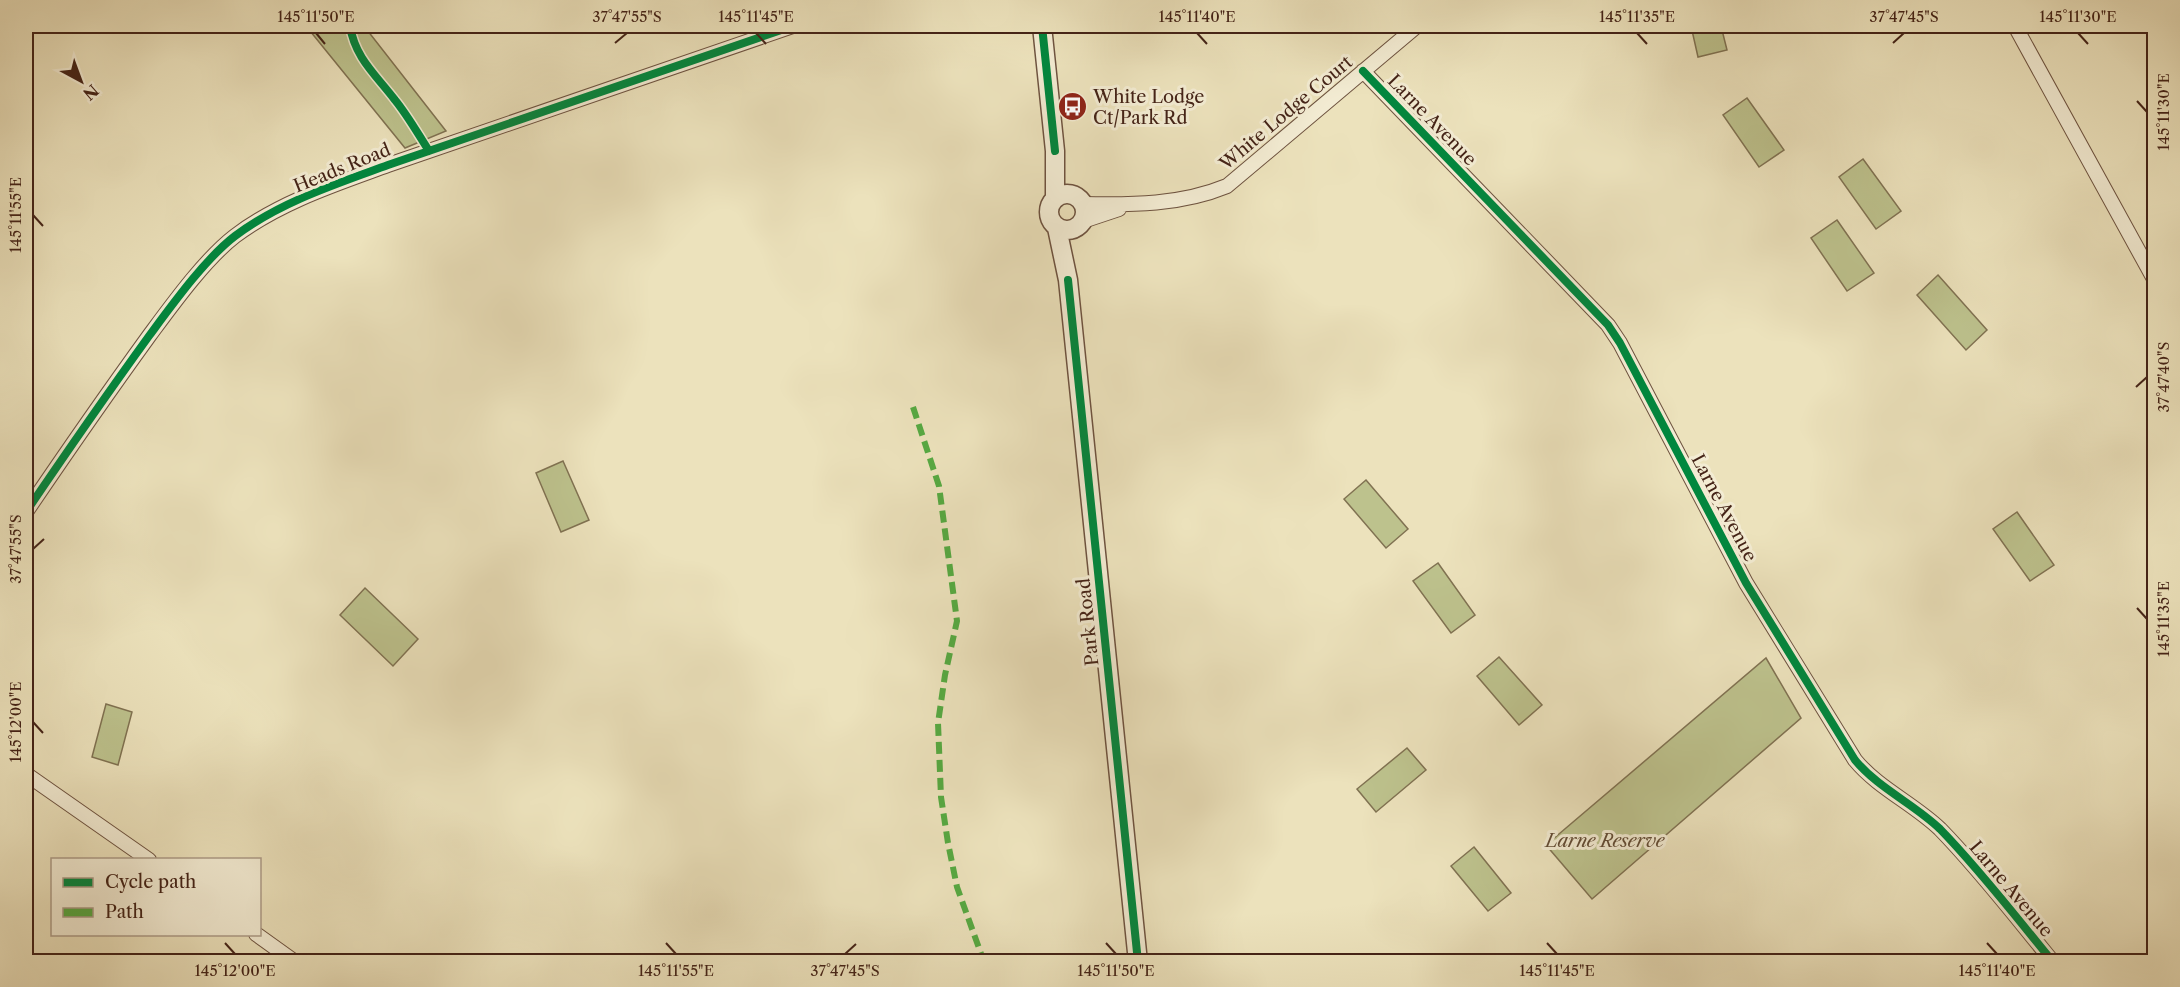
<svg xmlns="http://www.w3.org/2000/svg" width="2180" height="987" font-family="'Libre Caslon Text',serif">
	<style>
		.green { fill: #bdc28d; stroke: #807252; stroke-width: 1.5 }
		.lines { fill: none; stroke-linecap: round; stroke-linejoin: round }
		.minor-casing { stroke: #6e5340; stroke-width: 16 }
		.tertiary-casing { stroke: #6e5340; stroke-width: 21 }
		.minor { stroke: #f3ecd3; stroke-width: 14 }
		.tertiary { stroke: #f3ecd3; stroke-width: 18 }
		.quiet { stroke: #56aa42; stroke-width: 6; stroke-dasharray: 12 6; stroke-linecap: butt }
		.cycleway-casing { stroke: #f3ecd3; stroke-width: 11 }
		.cycleway { stroke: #00873e; stroke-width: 8 }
		.ticks { fill: none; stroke: #442317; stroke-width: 2 }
		.labels { text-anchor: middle; stroke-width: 6; stroke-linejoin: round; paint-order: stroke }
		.poi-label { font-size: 18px; fill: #442317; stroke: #f3ecd3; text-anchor: start }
		.street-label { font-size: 18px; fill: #442317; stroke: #f3ecd3 }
		.park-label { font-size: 18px; font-style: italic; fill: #624b34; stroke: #f3ecd3 }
		.neatline { fill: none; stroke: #442317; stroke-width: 2 }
		.ticks-label { font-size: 15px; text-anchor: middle; fill: #442317 }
	</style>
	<rect width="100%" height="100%" fill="#ece2bc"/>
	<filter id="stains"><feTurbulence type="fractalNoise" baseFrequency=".00333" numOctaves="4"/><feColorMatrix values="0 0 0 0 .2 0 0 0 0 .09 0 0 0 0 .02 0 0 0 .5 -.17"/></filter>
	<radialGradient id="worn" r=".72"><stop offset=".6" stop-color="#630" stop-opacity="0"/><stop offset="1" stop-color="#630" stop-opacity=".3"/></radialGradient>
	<path class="green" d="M306 26H364L446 131 405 148Z
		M1691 26H1721L1727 50 1698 57Z
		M1747 98 1784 150 1759 167 1723 115Z
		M1863 159 1901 211 1876 229 1839 177Z
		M1837 220 1874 273 1847 291 1811 238Z
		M1938 275 1987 330 1966 350 1917 295Z
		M563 461 589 520 561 532 536 473Z
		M1366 480 1408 529 1386 548 1344 499Z
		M2017 512 2054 565 2030 581 1993 529Z
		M1438 563 1475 615 1451 633 1413 581Z
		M365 588 418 639 393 666 340 615Z
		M1499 657 1542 705 1519 725 1477 676Z
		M1766 658 1801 718 1592 899 1546 845Z
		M106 704 132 712 118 765 92 757Z
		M1407 748 1426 770 1376 812 1357 789Z
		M1474 847 1511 893 1488 911 1451 866Z"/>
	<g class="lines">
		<defs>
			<path id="minor" d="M2015 26 2154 279
				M1363 71 1608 325 1620 343 1746 583 1855 760C1878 788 1914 804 1940 829 1980 870 2016 917 2053 962
				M1083 204C1132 205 1181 205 1227 186L1417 26
				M1083 221 1119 209
				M26 512C66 453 107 394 149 336 172 305 205 259 235 236 280 202 336 184 388 165L793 26
				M26 774 149 860
				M256 934 295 962"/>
			<path id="tertiary" d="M1042 26 1055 151V199
				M1049 212a18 18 0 1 1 36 0a18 18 0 1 1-36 0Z
				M1057 228 1068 280 1138 962"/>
		</defs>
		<use href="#minor" class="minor-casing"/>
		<use href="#tertiary" class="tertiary-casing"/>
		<use href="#minor" class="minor"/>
		<use href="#tertiary" class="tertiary"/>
		<path class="quiet" d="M913 407 939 486 957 621 945 675 938 723 941 797 948 843 957 887 984 962"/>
		<defs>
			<path id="cycleway" d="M350 26C355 58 376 75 395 100 408 116 418 134 429 151
				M1042 26 1055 151
				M1363 71 1608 325 1620 343 1746 583 1855 760C1878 788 1914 804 1940 829 1980 870 2016 917 2053 962
				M1068 280 1138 962
				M26 512C66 453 107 394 149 336 172 305 205 259 235 236 280 202 336 184 388 165L793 26"/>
		</defs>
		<use href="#cycleway" class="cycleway-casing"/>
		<use href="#cycleway" class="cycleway"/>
	</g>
	<path class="ticks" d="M316 33 325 44M756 33 766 44M1197 33 1207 44M1637 33 1647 44M2078 33 2088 44M615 43 627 33M1893 43 1904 33M2137 101 2147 112M33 215 43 226M2136 387 2147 377M33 549 44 539M2137 608 2147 619M33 722 43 733M225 943 235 954M666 943 676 954M1106 943 1116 954M1547 943 1557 954M1987 943 1997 954M845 954 856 944"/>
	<defs>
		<symbol id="bus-disc" viewBox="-11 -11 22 22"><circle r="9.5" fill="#8f2418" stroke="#f3ecd3"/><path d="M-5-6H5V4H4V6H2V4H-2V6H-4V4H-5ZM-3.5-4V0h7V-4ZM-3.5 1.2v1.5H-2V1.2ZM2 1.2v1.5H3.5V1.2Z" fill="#fff"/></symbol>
	</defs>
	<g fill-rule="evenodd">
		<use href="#bus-disc" x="1056" y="90" width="33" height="33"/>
	</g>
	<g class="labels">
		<g class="poi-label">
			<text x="1093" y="103">White Lodge<tspan x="1093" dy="21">Ct/Park Rd</tspan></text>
		</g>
		<g class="street-label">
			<text transform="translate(1286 113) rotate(-40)" y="6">White Lodge Court</text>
			<text transform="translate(1432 120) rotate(46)" y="6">Larne Avenue</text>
			<text transform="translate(342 168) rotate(-22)" y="6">Heads Road</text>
			<text transform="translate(1724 508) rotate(62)" y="6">Larne Avenue</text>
			<text transform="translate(1088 622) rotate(-96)" y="6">Park Road</text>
			<text transform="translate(2011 889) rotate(50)" y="6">Larne Avenue</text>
		</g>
		<g class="park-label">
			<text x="1605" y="847">Larne Reserve</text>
		</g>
	</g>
	<rect width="2180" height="987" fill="none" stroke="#ece2bc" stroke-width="66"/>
	<rect x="51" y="858" width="210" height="78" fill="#f3ecd3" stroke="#ad9c88" stroke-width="1.5"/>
	<rect x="63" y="878" width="30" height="9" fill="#00873e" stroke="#ad9c88" stroke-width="1.5"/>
	<text x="105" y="888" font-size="18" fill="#442317">Cycle path</text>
	<rect x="63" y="908" width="30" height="9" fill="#56aa42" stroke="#ad9c88" stroke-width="1.5"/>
	<text x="105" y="918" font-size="18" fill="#442317">Path</text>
	<g transform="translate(81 81) rotate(139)" stroke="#f3ecd3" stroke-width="4.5" paint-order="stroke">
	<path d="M0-4.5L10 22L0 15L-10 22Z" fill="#442317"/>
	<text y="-9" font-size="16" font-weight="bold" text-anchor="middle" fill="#442317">N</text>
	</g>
	<rect x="33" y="33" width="2114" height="921" class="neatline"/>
	<g class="ticks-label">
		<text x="316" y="22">145°11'50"E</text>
		<text x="627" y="22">37°47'55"S</text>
		<text x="756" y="22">145°11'45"E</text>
		<text x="1197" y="22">145°11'40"E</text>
		<text x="1637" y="22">145°11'35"E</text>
		<text x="1904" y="22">37°47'45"S</text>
		<text x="2078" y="22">145°11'30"E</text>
		<text transform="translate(2164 112) rotate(-90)" y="5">145°11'30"E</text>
		<text transform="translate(16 215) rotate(-90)" y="5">145°11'55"E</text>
		<text transform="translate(2164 377) rotate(-90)" y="5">37°47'40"S</text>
		<text transform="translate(16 549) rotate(-90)" y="5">37°47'55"S</text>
		<text transform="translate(2164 619) rotate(-90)" y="5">145°11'35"E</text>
		<text transform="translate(16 722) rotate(-90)" y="5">145°12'00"E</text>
		<text x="235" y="976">145°12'00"E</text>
		<text x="676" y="976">145°11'55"E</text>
		<text x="845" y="976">37°47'45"S</text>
		<text x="1116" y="976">145°11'50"E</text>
		<text x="1557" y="976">145°11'45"E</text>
		<text x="1997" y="976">145°11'40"E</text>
	</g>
	<rect width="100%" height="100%" filter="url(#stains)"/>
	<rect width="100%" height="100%" fill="url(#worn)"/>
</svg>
